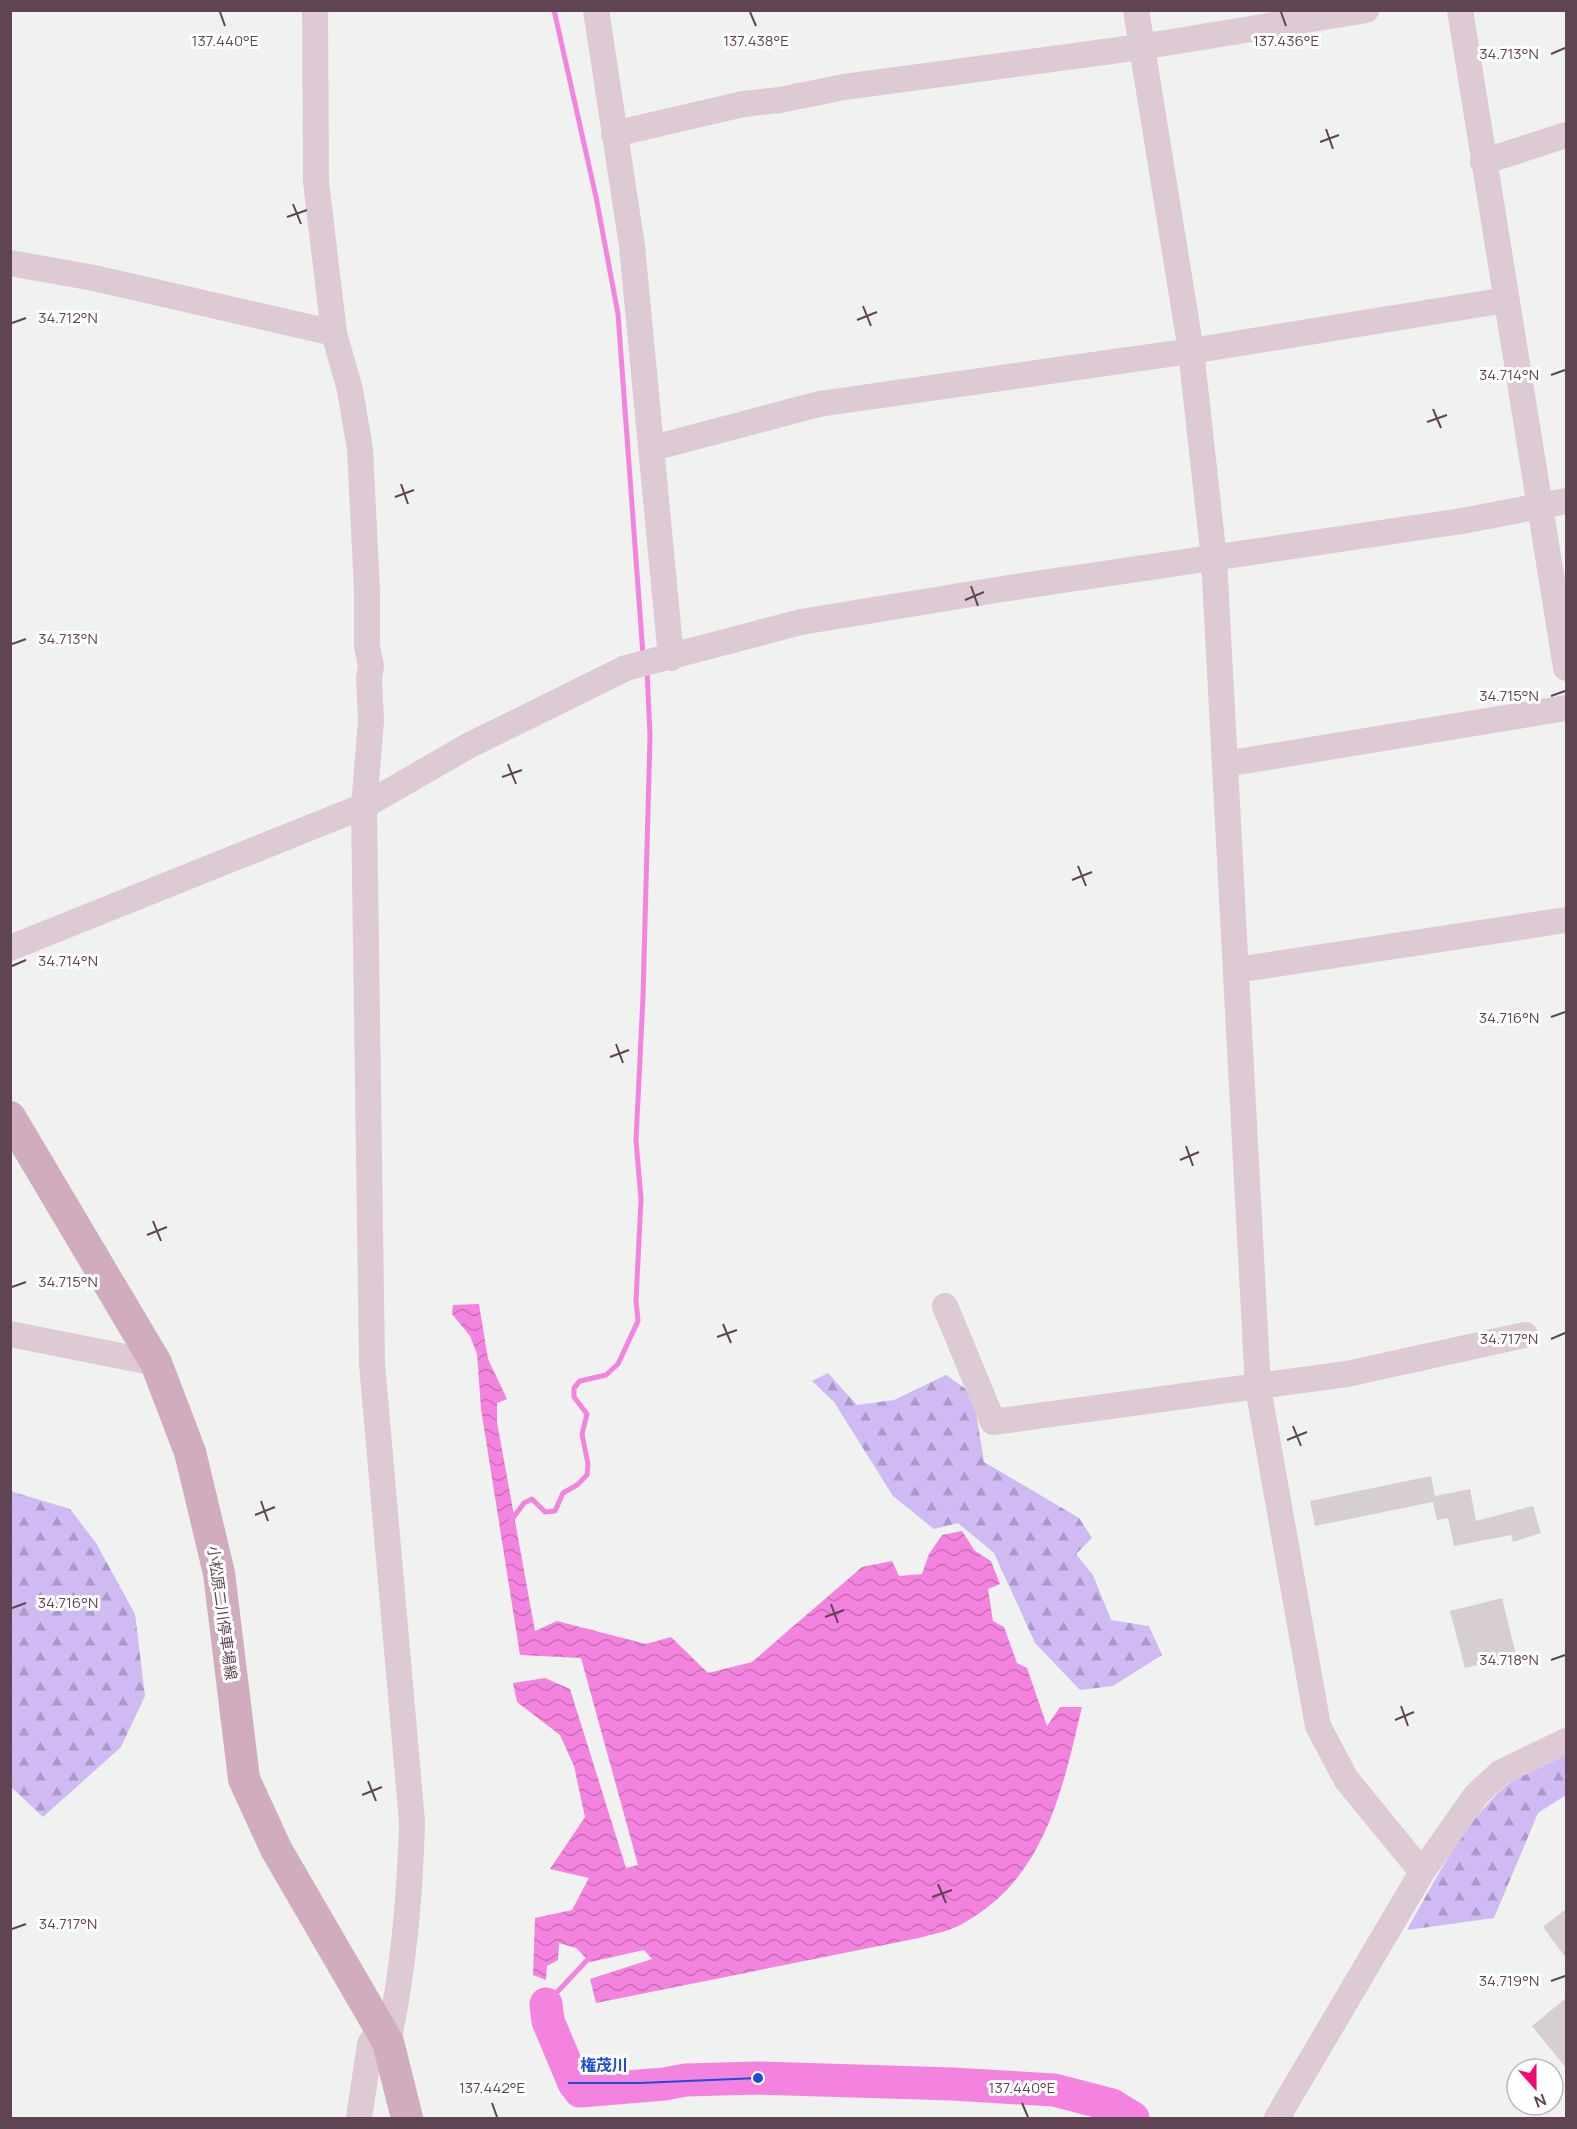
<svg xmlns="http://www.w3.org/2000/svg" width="1577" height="2129" font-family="Manrope,'Noto Sans JP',sans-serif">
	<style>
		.forest { fill: url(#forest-firs) }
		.water { fill: url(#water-waves) }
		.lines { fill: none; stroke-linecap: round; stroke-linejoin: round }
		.stream { stroke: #f483df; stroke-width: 5 }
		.river { stroke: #f483df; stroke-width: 33 }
		.building { fill: #d7ced1 }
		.minor { stroke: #decad5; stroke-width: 26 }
		.major { stroke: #d1acbf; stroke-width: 32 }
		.ticks { fill: none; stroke: #5f4553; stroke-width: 2 }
		.labels { text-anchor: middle; stroke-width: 6; stroke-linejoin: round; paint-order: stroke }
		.street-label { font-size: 15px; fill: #5f4553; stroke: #fff }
		.ticks-label { font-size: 15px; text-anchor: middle; fill: #5f4553; stroke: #fff; stroke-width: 6; stroke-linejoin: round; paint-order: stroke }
		.leader { fill: none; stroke: #1d4ed8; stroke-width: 2 }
		.callout-dot { fill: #1d4ed8; stroke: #fff; stroke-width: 2 }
		.callout-label { font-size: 16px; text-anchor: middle; font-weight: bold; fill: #1d4ed8; stroke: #fff; stroke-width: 6; stroke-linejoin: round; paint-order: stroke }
	</style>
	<defs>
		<pattern id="forest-firs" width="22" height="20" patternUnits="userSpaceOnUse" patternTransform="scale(1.5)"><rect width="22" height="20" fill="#cfbaf3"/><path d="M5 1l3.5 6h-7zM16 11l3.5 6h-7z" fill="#ab99c7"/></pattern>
		<pattern id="water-waves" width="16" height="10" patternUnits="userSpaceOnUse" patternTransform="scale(1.5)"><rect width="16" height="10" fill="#f483df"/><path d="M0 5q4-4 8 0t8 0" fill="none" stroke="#c96db7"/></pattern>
	</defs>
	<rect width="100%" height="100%" fill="#eff2ef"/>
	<path class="forest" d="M828 1373 857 1405 894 1400 946 1375 973 1394 984 1462 1079 1518 1092 1538 1076 1554 1093 1575 1111 1620 1149 1626 1162 1655 1113 1686 1080 1690 1035 1643 994 1553 958 1523 934 1529 893 1496 834 1402 812 1381Z
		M10 1491 70 1509 96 1543 135 1614 145 1696 121 1747 43 1817 11 1787Z
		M1566 1753V1795L1538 1813 1494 1918 1407 1930C1436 1879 1469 1812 1517 1777 1530 1766 1551 1760 1566 1753Z"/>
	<path class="water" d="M479 1304 488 1359 507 1399 497 1403V1422L535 1631 557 1621 646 1644 671 1637 708 1673 752 1662 862 1567 892 1561 899 1576 922 1574 929 1554 942 1535 962 1531 975 1551 991 1561 1000 1584 988 1589 993 1621 1004 1627 1017 1663 1027 1668 1047 1726 1060 1707H1082C1062 1791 1045 1879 962 1924 950 1931 933 1934 919 1938L596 2003 590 1979 652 1959 644 1950 590 1962 576 1948 559 1943 558 1960 547 1966 546 1980 533 1975 535 1918 572 1910 589 1878 550 1869 585 1817 574 1766 560 1735 517 1702 513 1683 545 1678 570 1689 626 1868 638 1865 581 1658 520 1655 481 1409 477 1354 470 1336 452 1314 453 1305Z"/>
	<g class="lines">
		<path class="stream" d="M554 10 596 197 618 314 643 655
			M510 1522 524 1503 532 1499 545 1512 555 1511 563 1493 577 1485 587 1475 588 1464 582 1434 587 1414 574 1397V1388L580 1381 606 1375 618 1364 638 1321 636 1301 641 1199 636 1140 643 997 650 736 647 670
			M546 2004 591 1956"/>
		<path class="river" d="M546 2004 548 2021 574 2083 580 2091 664 2084 686 2080 758 2078 952 2084 1054 2090 1112 2105 1133 2118"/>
	</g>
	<path class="building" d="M1431 1476 1435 1496 1470 1489 1476 1521 1533 1506 1541 1533 1513 1542 1511 1535 1454 1546 1448 1518 1437 1520 1433 1502 1315 1526 1310 1501Z
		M1502 1598 1516 1655 1465 1668 1450 1611Z
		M1566 1909V1958L1543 1927Z
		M1566 1998V2068L1532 2026Z"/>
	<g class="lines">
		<path class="minor" d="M315 10 316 182 334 333 350 390 360 449 367 590V646L371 666 369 678 371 721 364 806 372 1364 412 1822C410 1896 404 1969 388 2042
			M596 10 632 246 671 658
			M1136 10 1191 351 1214 559 1258 1388 1318 1726 1346 1779 1422 1872
			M1460 10 1566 668
			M614 134 743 104 780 100 844 87 1141 47 1366 10
			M1483 162 1566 135
			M10 263 94 278 334 333
			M653 448 819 404 1191 351 1506 300
			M1225 764 1566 708
			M10 948 364 806 468 746 626 668 801 622 1002 589 1462 521 1566 501
			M1236 970 1566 920
			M945 1306 993 1422 1347 1374 1525 1335
			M10 1334 156 1363
			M359 2118 370 2044 380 2029
			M1277 2118 1422 1872 1476 1795 1500 1773 1566 1741"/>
		<path class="major" d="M10 1117 156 1363 190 1452 219 1573 244 1779 276 1849 388 2042 407 2118"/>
	</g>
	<path class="ticks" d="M220 12 225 26M750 12 756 26M1281 12 1286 26M1551 54 1565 48M1326 129 1333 149M1320 142 1339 135M293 204 301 224M287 217 307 210M863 306 871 326M857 320 877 312M12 323 26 318M1551 375 1565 370M1433 409 1441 428M1427 422 1447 415M401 484 408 504M395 497 414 490M971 586 978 606M965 600 984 592M12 644 26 639M1551 696 1565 691M508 764 516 784M502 777 522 770M1078 866 1086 886M1072 880 1092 872M12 966 26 960M1551 1017 1565 1012M616 1044 623 1063M610 1057 629 1050M1186 1146 1193 1166M1180 1160 1199 1152M153 1221 161 1241M147 1235 167 1227M12 1287 26 1282M723 1324 731 1343M717 1337 737 1330M1551 1339 1565 1333M1293 1426 1301 1446M1287 1440 1307 1432M261 1501 268 1521M255 1515 275 1507M831 1604 838 1623M12 1608 26 1603M825 1617 844 1610M1551 1660 1565 1655M1401 1706 1408 1726M1395 1720 1414 1712M368 1781 376 1801M362 1795 382 1787M938 1884 946 1903M932 1897 952 1890M12 1929 26 1924M1551 1981 1565 1976M492 2103 497 2117M1022 2103 1028 2117"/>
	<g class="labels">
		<g class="street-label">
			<text transform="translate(222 1613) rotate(82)" y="5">小松原二川停車場線</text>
		</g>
	</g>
	<g class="ticks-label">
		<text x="225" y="46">137.440°E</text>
		<text x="756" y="46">137.438°E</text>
		<text x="1286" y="46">137.436°E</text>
		<text x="1509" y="59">34.713°N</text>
		<text x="68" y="323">34.712°N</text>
		<text x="1509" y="380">34.714°N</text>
		<text x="68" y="644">34.713°N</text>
		<text x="1509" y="701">34.715°N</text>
		<text x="68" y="966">34.714°N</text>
		<text x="1509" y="1023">34.716°N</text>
		<text x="68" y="1287">34.715°N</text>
		<text x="1509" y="1344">34.717°N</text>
		<text x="68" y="1608">34.716°N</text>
		<text x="1509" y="1665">34.718°N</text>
		<text x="68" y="1929">34.717°N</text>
		<text x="1509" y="1986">34.719°N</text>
		<text x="492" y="2093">137.442°E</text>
		<text x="1022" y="2093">137.440°E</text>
	</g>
	<path class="leader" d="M758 2078L640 2083H568"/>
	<circle class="callout-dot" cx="758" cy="2078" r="6"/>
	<g class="callout-label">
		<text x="604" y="2071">権茂川</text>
	</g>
	<rect width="1577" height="2129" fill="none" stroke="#5f4553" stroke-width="24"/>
	<g transform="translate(1535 2087) rotate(159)"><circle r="28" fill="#ffffff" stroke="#bfb5ba" stroke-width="1.5"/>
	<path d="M0-4.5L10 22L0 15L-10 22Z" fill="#f30873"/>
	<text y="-9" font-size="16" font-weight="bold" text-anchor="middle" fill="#5f4553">N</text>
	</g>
</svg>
